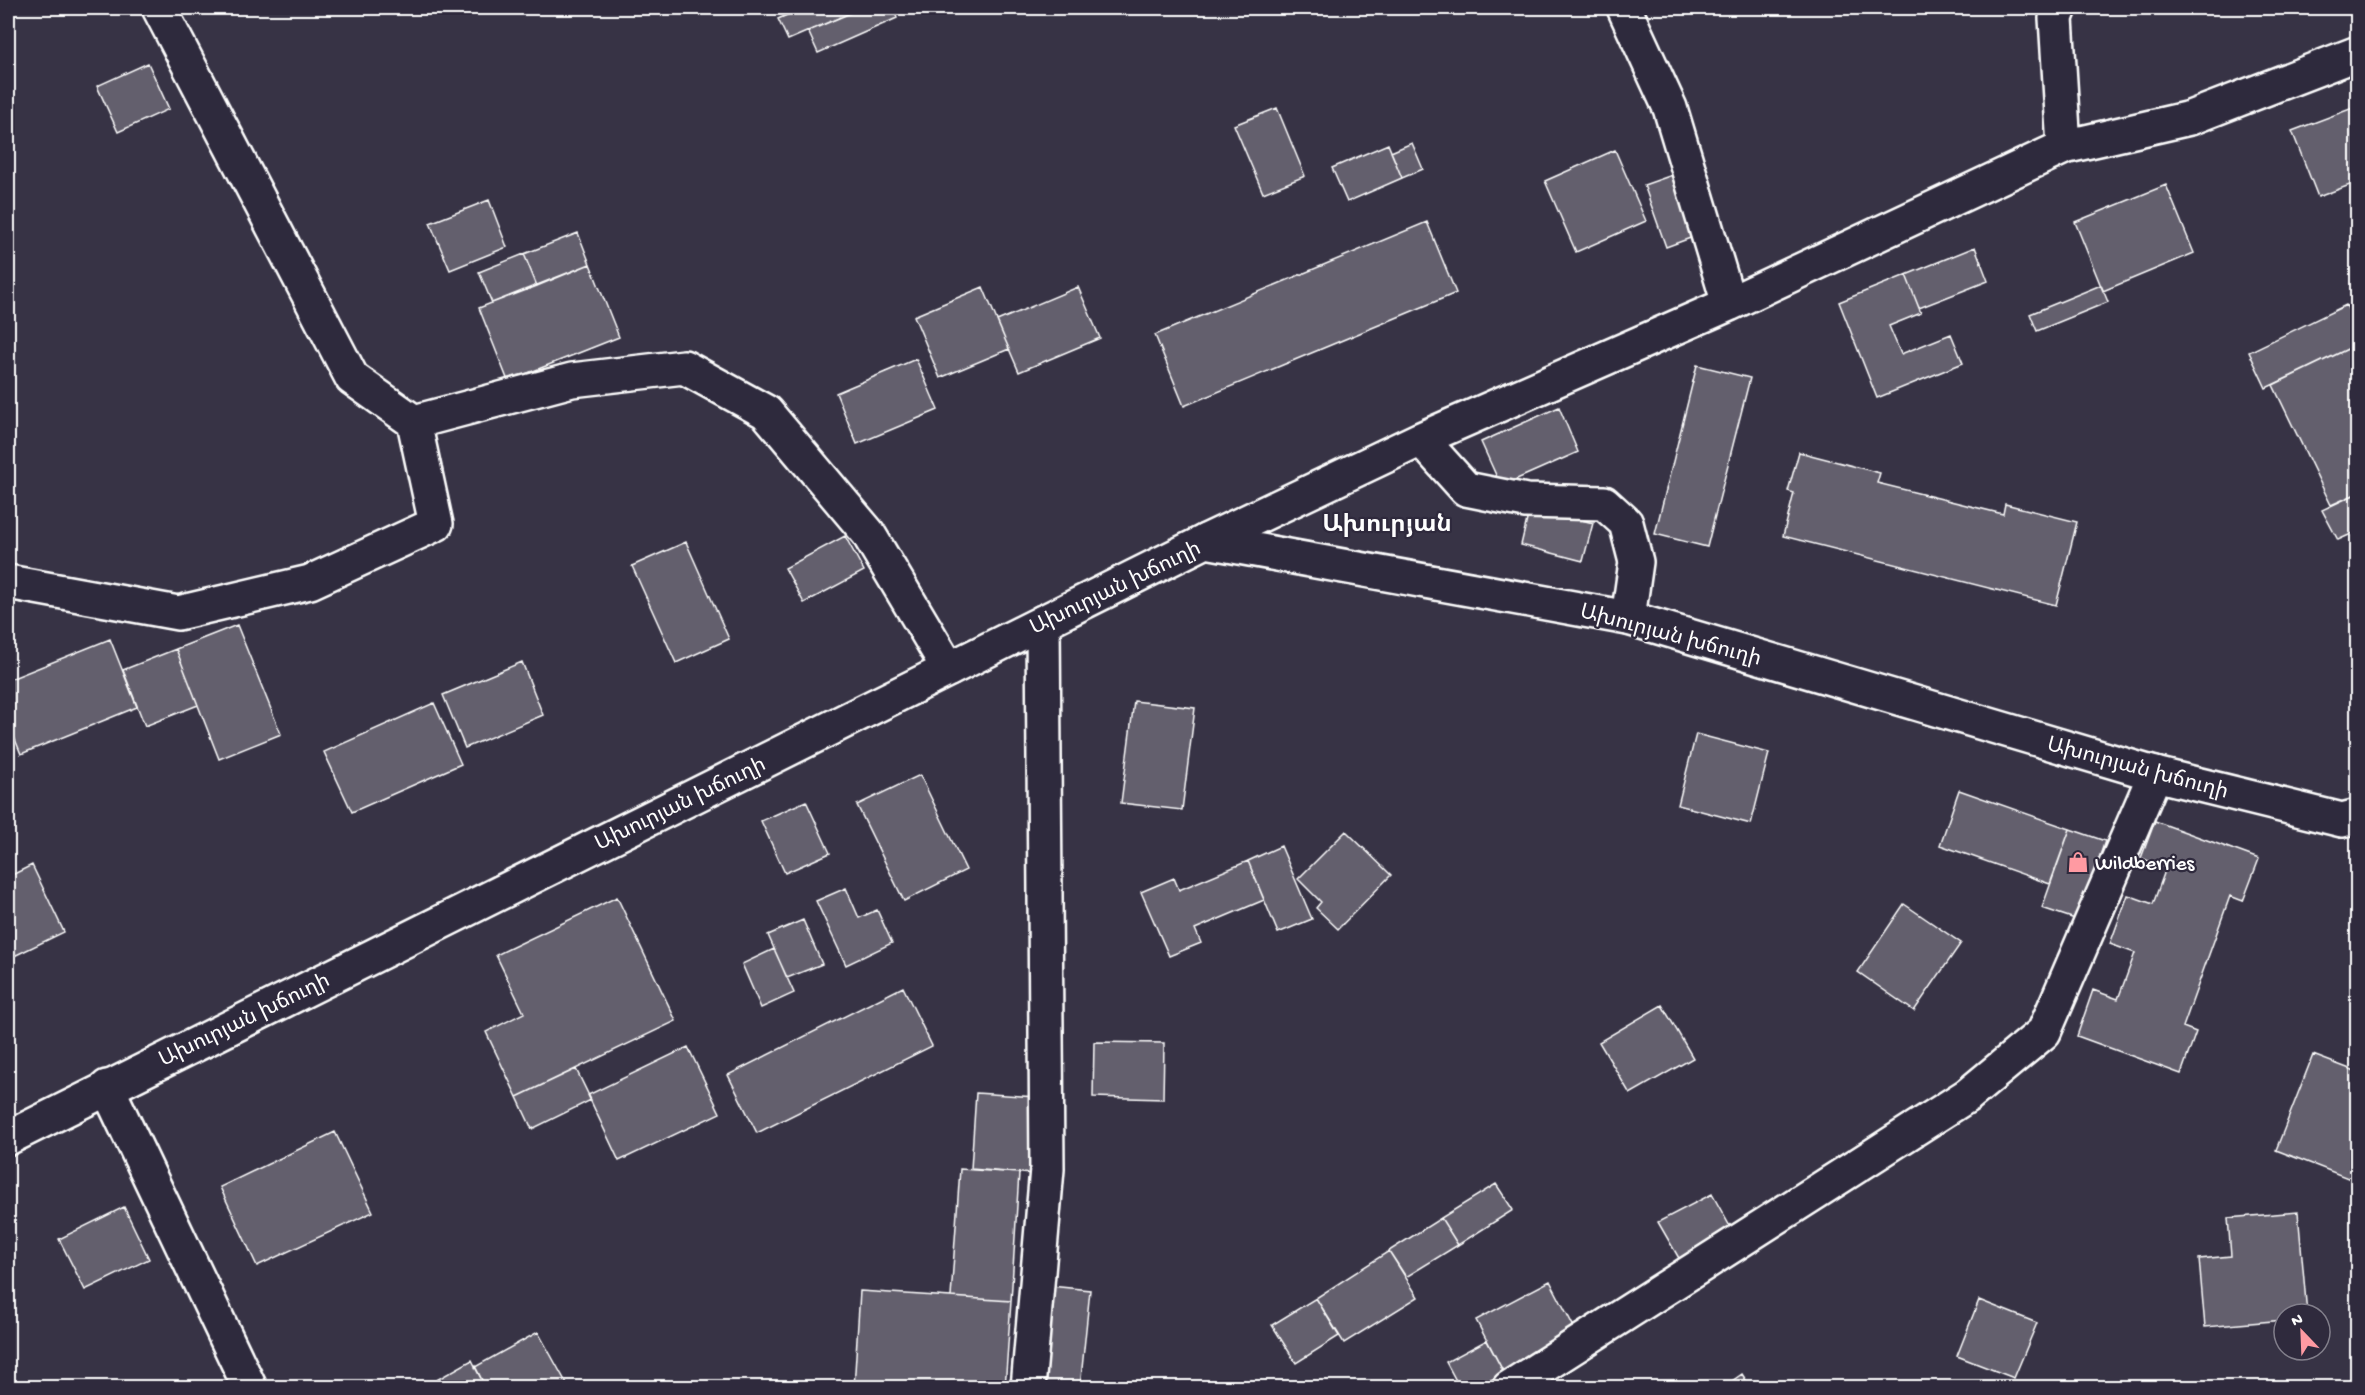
<svg xmlns="http://www.w3.org/2000/svg" width="2365" height="1395" font-family="'Gochi Hand','Noto Sans Armenian',sans-serif">
	<style>
		.building { fill: #635f6d; stroke: #fff; stroke-width: 1.5 }
		.lines { fill: none; stroke-linecap: round; stroke-linejoin: round }
		.minor-casing { stroke: #fff; stroke-width: 38 }
		.major-casing { stroke: #fff; stroke-width: 38 }
		.minor { stroke: #2f2a3d; stroke-width: 33 }
		.major { stroke: #2f2a3d; stroke-width: 33 }
		.labels { text-anchor: middle; stroke-width: 4.5; stroke-linejoin: round; paint-order: stroke }
		.street-label { font-size: 21px; fill: #fff; stroke: #2f2a3d }
		.poi-label { font-size: 21px; fill: #fff; stroke: #2f2a3d; text-anchor: start }
		.quarter-label { font-size: 24px; font-weight: bold; fill: #fff; stroke: #2f2a3d }
	</style>
	<rect width="100%" height="100%" fill="#373345"/>
	<filter id="ink" filterUnits="userSpaceOnUse"><feTurbulence type="fractalNoise" baseFrequency=".0167" numOctaves="2"/><feDisplacementMap in="SourceGraphic" scale="12" xChannelSelector="R" yChannelSelector="G"/><feConvolveMatrix kernelMatrix="1 2 1 2 8 2 1 2 1" color-interpolation-filters="sRGB"/></filter>
	<g filter="url(#ink)">
		<path class="building" d="M803 8H862L788 40 778 19Z
			M862 8H893L897 18 818 53 808 31Z
			M148 63 169 109 118 132 97 86Z
			M2358 106V182L2318 197 2292 131Z
			M1277 108 1305 176 1263 193 1234 125Z
			M1412 143 1423 169 1402 178 1391 152Z
			M1388 144 1402 178 1347 202 1332 168Z
			M1615 150 1646 221 1576 252 1545 181Z
			M1681 172 1704 233 1666 247 1644 185Z
			M2166 185 2194 253 2103 291 2075 222Z
			M489 200 507 247 450 270 430 223Z
			M1427 222 1456 293 1184 406 1155 335Z
			M578 233 590 264 537 286 524 254Z
			M1975 247 1988 281 1919 308 1906 275Z
			M524 254 537 286 492 303 479 272Z
			M590 264 619 337 508 381 479 308Z
			M1906 275 1921 313 1889 326 1901 354 1951 334 1963 363 1877 398 1839 302Z
			M2101 285 2108 302 2037 331 2030 314Z
			M983 287 1009 349 940 378 914 316Z
			M1078 287 1100 338 1019 372 997 321Z
			M2346 305 2358 328V344L2266 388 2249 352Z
			M2356 345 2358 493 2331 505 2273 385Z
			M916 359 938 410 857 444 836 393Z
			M1697 365 1750 378 1707 547 1655 534Z
			M1559 407 1578 452 1501 486 1481 442Z
			M1799 452 1880 473 1877 483 2003 514 2005 504 2077 522 2056 605 1783 536 1794 493 1788 491Z
			M2358 493V531L2338 540 2322 510Z
			M1530 507 1593 523 1583 561 1521 545Z
			M845 536 864 571 804 603 785 568Z
			M686 542 729 639 676 663 632 566Z
			M237 625 281 734 219 759 176 649Z
			M110 639 137 707 21 754 8 722V680Z
			M176 649 198 705 145 726 123 670Z
			M522 662 543 715 465 748 443 695Z
			M1134 701 1195 708 1182 810 1121 803Z
			M434 703 461 764 352 812 324 752Z
			M1696 734 1769 753 1751 824 1678 805Z
			M920 775 966 870 904 901 857 805Z
			M1959 790 2070 829 2050 884 1940 845Z
			M806 801 830 853 785 873 761 821Z
			M2155 821 2259 859 2243 901 2230 896 2183 1027 2196 1032 2181 1074 2077 1036 2093 990 2118 999 2135 953 2110 944 2128 895 2153 904 2166 868 2141 858Z
			M2070 829 2105 841 2078 920 2042 908Z
			M1346 831 1391 875 1338 929 1316 908 1321 902 1298 879Z
			M1281 846 1312 919 1278 933 1248 861Z
			M1248 861 1264 900 1195 929 1201 943 1169 956 1141 892 1174 878 1179 890Z
			M32 865 64 932 8 959V877Z
			M846 888 859 918 877 910 892 943 846 965 816 901Z
			M617 897 676 1021 517 1097 486 1032 524 1013 496 955Z
			M1904 904 1961 943 1914 1011 1858 972Z
			M803 920 822 964 787 978 768 935Z
			M774 949 794 993 761 1008 742 964Z
			M903 987 932 1046 757 1133 728 1075Z
			M1662 1005 1693 1058 1630 1094 1599 1042Z
			M1094 1042 1164 1043 1163 1099 1093 1097Z
			M688 1047 720 1113 619 1161 588 1095Z
			M2313 1055 2358 1072V1182L2276 1150Z
			M576 1069 591 1100 532 1129 517 1097Z
			M976 1093 1037 1097 1032 1174 971 1169Z
			M335 1132 373 1212 257 1266 220 1187Z
			M960 1169 1019 1173 1011 1301 951 1297Z
			M1496 1184 1513 1210 1458 1245 1441 1218Z
			M1712 1194 1733 1232 1680 1260 1658 1222Z
			M124 1207 149 1259 85 1290 59 1239Z
			M2298 1212 2307 1314H2284V1320L2205 1327 2199 1259 2231 1256 2228 1218Z
			M1441 1218 1458 1245 1406 1277 1389 1251Z
			M1389 1251 1418 1297 1344 1343 1316 1298Z
			M1550 1281 1578 1335 1504 1373 1476 1320Z
			M1050 1286 1090 1290 1080 1388H1039Z
			M860 1291 1011 1301 1005 1388H854Z
			M1316 1298 1339 1336 1296 1363 1272 1325Z
			M1979 1300 2037 1323 2014 1378 1957 1356Z
			M538 1332 569 1388H486L475 1367Z
			M1487 1340 1504 1373 1476 1388H1460L1446 1362Z
			M472 1360 486 1388 424 1387Z
			M1742 1374 1751 1388H1722Z"/>
		<g class="lines">
			<defs>
				<path id="minor" d="M1624 8 1670 108 1729 304
					M2060 8 2056 18 2064 147
					M414 422 572 380 684 367 766 412 868 533 949 669
					M1421 439 1466 489 1526 501 1604 503 1626 523 1636 562 1628 618
					M1206 541 1421 439 1729 304 2064 147 2190 118 2358 53
					M8 582 178 613 310 582 436 524 414 422 352 378 159 8
					M107 1087 250 1388
					M1028 1388 1047 1169 1043 622
					M1509 1388 1968 1095 2044 1032 2155 774"/>
				<path id="major" d="M8 1138 1206 541 1628 618 2155 774 2342 820 2358 816"/>
			</defs>
			<use href="#minor" class="minor-casing"/>
			<use href="#major" class="major-casing"/>
			<use href="#minor" class="minor"/>
			<use href="#major" class="major"/>
		</g>
	</g>
	<defs>
		<symbol id="shop-bare" viewBox="-9 -9 18 18"><path d="M-5-2.5h2.3a2.7 3.5 0 0 1 5.4 0H5L5.5 6h-11ZM-1.5-2.5h3a1.5 2.3 0 0 0-3 0Z" fill="#ff9aa2" stroke="#2f2a3d" stroke-width="2.5" paint-order="stroke"/></symbol>
	</defs>
	<g fill-rule="evenodd">
		<use href="#shop-bare" x="2063" y="847" width="30" height="30"/>
	</g>
	<g class="labels">
		<g class="street-label">
			<text transform="translate(1115 587) rotate(-26)" y="7">Ախուրյան խճուղի</text>
			<text transform="translate(1671 634) rotate(15)" y="7">Ախուրյան խճուղի</text>
			<text transform="translate(2138 767) rotate(15)" y="7">Ախուրյան խճուղի</text>
			<text transform="translate(680 803) rotate(-26)" y="7">Ախուրյան խճուղի</text>
			<text transform="translate(244 1019) rotate(-26)" y="7">Ախուրյան խճուղի</text>
		</g>
		<g class="poi-label">
			<text x="2095" y="869">Wildberries</text>
		</g>
		<g class="quarter-label">
			<text x="1387" y="531">Ախուրյան</text>
		</g>
	</g>
	<rect width="2365" height="1395" fill="none" stroke="#2f2a3d" stroke-width="30"/>
	<rect x="15" y="15" width="2335" height="1365" fill="none" stroke="#fff" stroke-width="2" filter="url(#ink)"/>
	<g transform="translate(2302 1332) rotate(337)"><circle r="28" fill="#2f2a3d" stroke="#827f8b" stroke-width="1.5"/>
	<path d="M0-4.5L10 22L0 15L-10 22Z" fill="#ff9aa2"/>
	<text y="-9" font-size="16" font-weight="bold" text-anchor="middle" fill="#ffffff">N</text>
	</g>
</svg>
